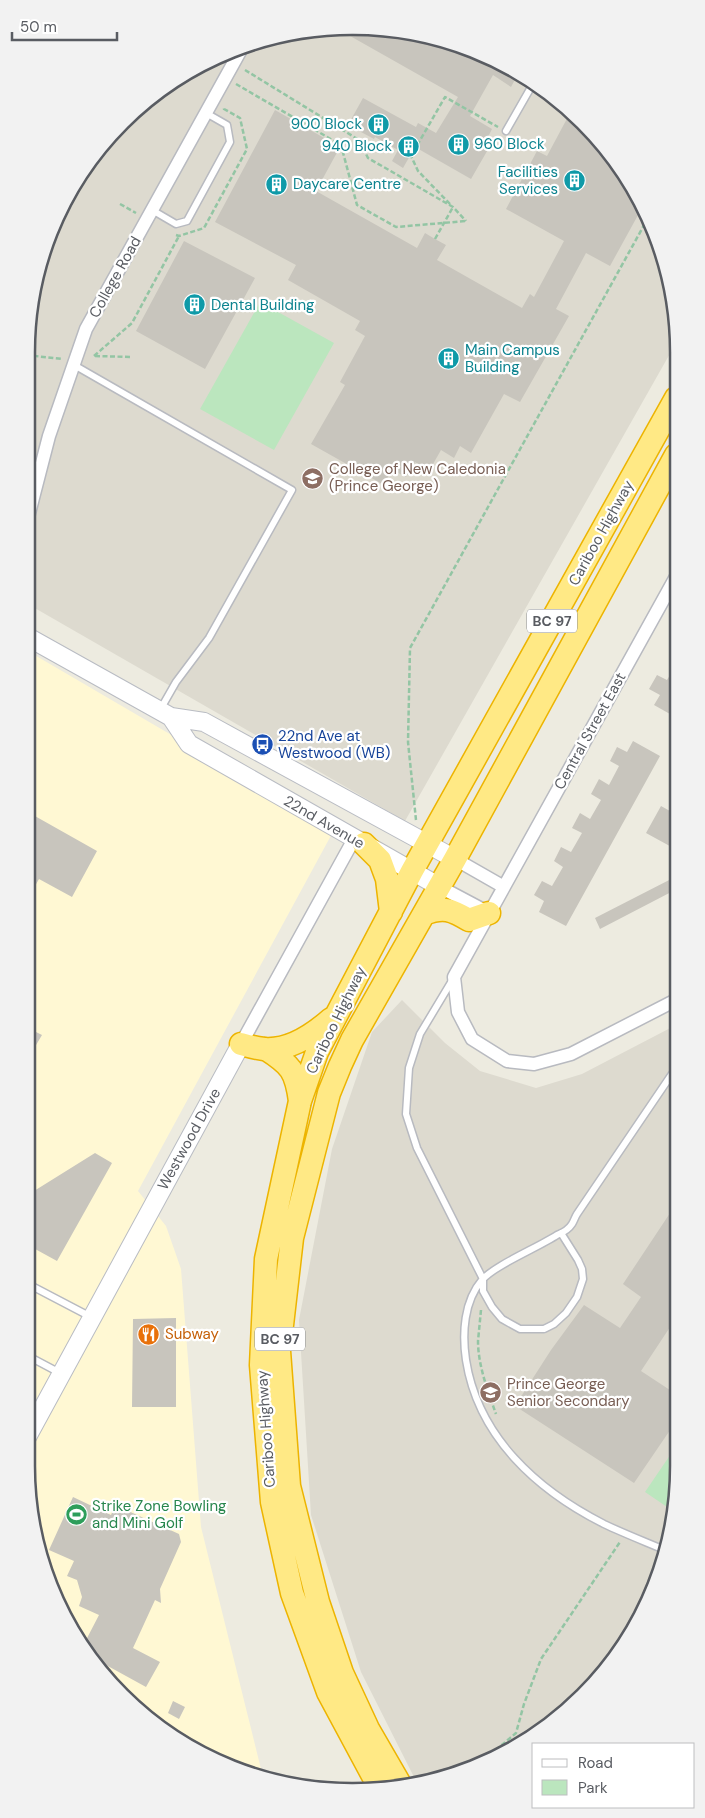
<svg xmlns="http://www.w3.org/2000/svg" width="705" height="1818" font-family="'DM Sans',sans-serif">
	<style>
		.commercial { fill: #fff8d3 }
		.education { fill: #dddacf }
		.green { fill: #bbe6be }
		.building { fill: #c8c5bd }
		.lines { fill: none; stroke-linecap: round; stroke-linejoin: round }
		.lane-casing { stroke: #b8bac0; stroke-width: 9 }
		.street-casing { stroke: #b8bac0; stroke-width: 15 }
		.secondary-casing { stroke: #b9bcc3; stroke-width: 20 }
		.highway-casing { stroke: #edb400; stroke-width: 25 }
		.path { stroke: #93c5a4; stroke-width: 2.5; stroke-dasharray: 5 2.5; stroke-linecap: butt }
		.lane { stroke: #fff; stroke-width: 6 }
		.street { stroke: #fff; stroke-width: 12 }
		.secondary { stroke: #fff; stroke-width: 18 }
		.highway { stroke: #ffe985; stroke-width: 22 }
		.path-bridge { stroke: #93c5a4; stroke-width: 2.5; stroke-dasharray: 5 2.5; stroke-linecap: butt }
		.labels { text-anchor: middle; stroke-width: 4.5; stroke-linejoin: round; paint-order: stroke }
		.shield { fill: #fff; stroke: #8b8d91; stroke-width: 1 }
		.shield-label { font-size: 14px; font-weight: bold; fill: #595c62 }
		.culture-label { font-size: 15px; fill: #0d838f; stroke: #fff; text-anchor: start }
		.street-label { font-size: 15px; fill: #595c62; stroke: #fff }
		.education-label { font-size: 15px; fill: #785e54; stroke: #fff; text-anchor: start }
		.transit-label { font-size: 15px; fill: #164399; stroke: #fff; text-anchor: start }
		.food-label { font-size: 15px; fill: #c56008; stroke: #fff; text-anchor: start }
		.leisure-label { font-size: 15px; fill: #27864d; stroke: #fff; text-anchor: start }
		.rim { fill: none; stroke: #595c62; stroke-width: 2.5 }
	</style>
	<rect width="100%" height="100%" fill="#edebe0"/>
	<path class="commercial" d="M26 650 334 830 138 1191 166 1226 181 1269 201 1527 262 1773 190 1748 107 1680 44 1571 26 1465Z"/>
	<path class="education" d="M374 27 437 37 534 81 598 137 645 208 676 310V343L405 821 26 603V353L37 268 60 208 94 154 138 107 190 70 248 43 310 29Z
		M402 1000 445 1043 480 1071 536 1088 582 1074 678 1024 679 1465 668 1550 612 1664 534 1737 440 1776 415 1779 361 1672 311 1515 299 1320 332 1149 372 1032Z"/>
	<path class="green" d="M260 302 334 343 274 450 200 409Z
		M679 1442C679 1460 680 1493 670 1509L645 1492Z"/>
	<path class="building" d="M374 27 437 37 518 74 511 87 493 75 470 116 492 129 485 143 490 146 471 179 415 147 403 168 392 161 398 150 375 137 374 139 348 125 363 98 416 127 418 123 436 133 458 97 336 28Z
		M275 110 340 147 316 191 417 248 425 233 435 239 446 245 437 260 522 308 530 294 534 297 564 241 506 209 537 151 547 156 570 113 598 137 643 206 610 266 586 253 556 309 569 316 520 402 504 394 471 453 460 446 454 458 441 450 429 471 415 462 406 477 392 470 384 485 311 444 345 385 340 382 365 336 355 330 360 321 288 280 296 265 215 222Z
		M184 241 255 278 205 369 136 331Z
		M677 663V718L654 705 660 695 649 689 657 675 667 680Z
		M633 741 660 756 566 926 539 912 544 901 534 895 542 881 552 886 563 867 554 861 561 847 571 852 582 833 572 828 580 813 590 819 601 800 591 794 599 779 609 785 619 766 610 761 617 747 627 752Z
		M661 806 677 815V850L646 833Z
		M26 811 97 851 72 897 39 879 26 902Z
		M677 876V889L600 929 595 918Z
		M26 1027 42 1035 26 1062Z
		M95 1153 112 1163 57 1261 26 1244V1196Z
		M678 1201V1315L641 1371 679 1396V1417L634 1483 515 1406 551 1350 584 1305 620 1328 641 1297 623 1284Z
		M176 1318V1407H132L133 1319Z
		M73 1497 111 1515 115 1505 179 1534 181 1542 160 1589 161 1603 155 1600 133 1648 160 1662 146 1687 106 1665 102 1671 85 1642 99 1615 79 1606 82 1597 77 1580 67 1576 74 1561 49 1550Z
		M173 1701 185 1707 179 1719 168 1713Z"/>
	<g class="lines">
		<defs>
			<path id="lane" d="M506 131 534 82
				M152 210 176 224 187 221 230 142 227 125 206 113
				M74 365 292 490 209 638 176 682 160 710
				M453 979 420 1034 409 1068 406 1114 417 1148 483 1279V1291L492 1307 502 1319 520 1329H544L554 1324 566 1313 577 1297 583 1279 582 1269 578 1260 561 1233
				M26 1283 91 1317
				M26 1355 60 1373
				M667 1551C646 1542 625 1534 604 1524 537 1490 478 1437 466 1360 462 1333 464 1301 482 1280 495 1265 539 1247 557 1235 562 1233 569 1229 572 1224 574 1221 575 1217 577 1214L678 1065"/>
			<path id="street" d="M26 525 49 436 86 329 243 46
				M677 575 454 977 458 1012 472 1039 507 1061 534 1064 571 1054 678 999
				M455 859 504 887
				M440 887 489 913
				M241 1044 354 839"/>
			<path id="secondary" d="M26 636 171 717 204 722 455 859
				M171 717 189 744 440 887
				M26 1439 241 1044"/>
			<path id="highway" d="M364 844 380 860 387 879 391 912
				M424 914C444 906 452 910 469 920L489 913
				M241 1044C248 1046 256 1048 264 1049 289 1051 314 1034 331 1019
				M266 1049C291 1065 296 1071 300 1101
				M401 1786 368 1729 342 1673 318 1602 289 1486 279 1351 292 1238 329 1093 340 1066 352 1040 455 859 676 455
				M379 1787 328 1692 292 1593 272 1502 261 1365 266 1259 300 1101 317 1052 412 871 676 398"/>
		</defs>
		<use href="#lane" class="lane-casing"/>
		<use href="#street" class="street-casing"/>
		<use href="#secondary" class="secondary-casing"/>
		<use href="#highway" class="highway-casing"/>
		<path class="path" d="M245 70 359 140 368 158 453 207 466 221
			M236 84 341 145 357 205 396 227 466 221
			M120 204 136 213
			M450 204 418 171 411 156 445 97 498 127
			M176 235 179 236 204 228 247 149 240 118 224 109V107
			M26 355 62 359
			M94 356 132 323 179 236
			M95 356 131 357
			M416 820 408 742 410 648 648 218
			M481 1310C480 1320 479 1331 478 1341 478 1365 488 1392 496 1414
			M490 1755 516 1733 524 1704 541 1659 620 1542"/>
		<use href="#lane" class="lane"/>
		<use href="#street" class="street"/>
		<use href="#secondary" class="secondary"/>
		<use href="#highway" class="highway"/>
		<path class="path-bridge" d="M435 239 453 207"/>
	</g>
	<defs>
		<symbol id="building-disc" viewBox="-11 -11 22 22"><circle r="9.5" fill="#0f9aa8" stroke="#fff"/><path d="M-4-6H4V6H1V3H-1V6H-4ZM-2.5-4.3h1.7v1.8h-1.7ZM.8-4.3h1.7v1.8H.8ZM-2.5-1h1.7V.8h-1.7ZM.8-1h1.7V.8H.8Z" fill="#fff"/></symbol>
		<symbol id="university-disc" viewBox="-11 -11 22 22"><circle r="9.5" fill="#8d6e63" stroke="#fff"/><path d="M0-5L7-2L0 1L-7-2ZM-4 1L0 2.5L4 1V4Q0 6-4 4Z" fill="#fff"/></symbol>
		<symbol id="bus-disc" viewBox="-11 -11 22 22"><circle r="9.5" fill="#1a4fb4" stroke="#fff"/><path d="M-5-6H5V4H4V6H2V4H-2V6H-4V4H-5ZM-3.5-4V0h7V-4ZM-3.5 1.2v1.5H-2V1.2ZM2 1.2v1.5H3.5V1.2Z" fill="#fff"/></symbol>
		<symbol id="restaurant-disc" viewBox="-11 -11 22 22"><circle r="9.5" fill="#e8710a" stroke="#fff"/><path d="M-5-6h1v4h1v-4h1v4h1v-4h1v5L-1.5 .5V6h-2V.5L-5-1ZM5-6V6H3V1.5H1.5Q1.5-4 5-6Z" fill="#fff"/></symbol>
		<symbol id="school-disc" viewBox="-11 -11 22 22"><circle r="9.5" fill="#8d6e63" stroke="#fff"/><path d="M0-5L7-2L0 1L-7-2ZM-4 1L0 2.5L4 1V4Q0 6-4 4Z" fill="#fff"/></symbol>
		<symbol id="stadium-disc" viewBox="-11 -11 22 22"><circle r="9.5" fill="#2e9e5b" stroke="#fff"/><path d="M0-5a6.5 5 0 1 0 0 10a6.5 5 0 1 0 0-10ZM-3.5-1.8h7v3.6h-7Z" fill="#fff"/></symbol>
	</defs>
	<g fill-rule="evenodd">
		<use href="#building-disc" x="366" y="112" width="25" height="25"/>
		<use href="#building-disc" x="446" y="132" width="25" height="25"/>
		<use href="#building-disc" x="396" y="134" width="25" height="25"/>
		<use href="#building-disc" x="562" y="168" width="25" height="25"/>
		<use href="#building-disc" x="264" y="172" width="25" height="25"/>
		<use href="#building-disc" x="182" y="292" width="25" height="25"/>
		<use href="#building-disc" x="436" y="346" width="25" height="25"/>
		<use href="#university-disc" x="300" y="466" width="25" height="25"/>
		<use href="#bus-disc" x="250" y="732" width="25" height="25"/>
		<use href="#restaurant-disc" x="136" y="1322" width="25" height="25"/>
		<use href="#school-disc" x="478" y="1380" width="25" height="25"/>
		<use href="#stadium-disc" x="64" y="1502" width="25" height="25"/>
	</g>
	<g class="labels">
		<g class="shield">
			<rect x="527" y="609.5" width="50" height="23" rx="4"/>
			<rect x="255" y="1327.5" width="50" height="23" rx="4"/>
		</g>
		<g class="shield-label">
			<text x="552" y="626">BC 97</text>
			<text x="280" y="1344">BC 97</text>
		</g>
		<g class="culture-label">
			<text x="362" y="129" text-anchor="end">900 Block</text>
			<text x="474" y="149">960 Block</text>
			<text x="392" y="151" text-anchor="end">940 Block</text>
			<text x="558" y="177" text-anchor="end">Facilities<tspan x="558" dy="17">Services</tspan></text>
			<text x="293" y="189">Daycare Centre</text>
			<text x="211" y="310">Dental Building</text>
			<text x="465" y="355">Main Campus<tspan x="465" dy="17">Building</tspan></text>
		</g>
		<g class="street-label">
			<text transform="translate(115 277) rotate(-61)" y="5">College Road</text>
			<text transform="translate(601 533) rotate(-61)" y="5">Cariboo Highway</text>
			<text transform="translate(590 731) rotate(-61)" y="5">Central Street East</text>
			<text transform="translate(324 822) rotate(30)" y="5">22nd Avenue</text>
			<text transform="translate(336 1020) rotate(-64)" y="5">Cariboo Highway</text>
			<text transform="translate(189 1139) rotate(-61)" y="5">Westwood Drive</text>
			<text transform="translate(266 1429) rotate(-94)" y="5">Cariboo Highway</text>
		</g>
		<g class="education-label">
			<text x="329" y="474">College of New Caledonia<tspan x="329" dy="17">(Prince George)</tspan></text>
			<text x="507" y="1389">Prince George<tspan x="507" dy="17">Senior Secondary</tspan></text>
		</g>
		<g class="transit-label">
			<text x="278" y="741">22nd Ave at<tspan x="278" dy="17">Westwood (WB)</tspan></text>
		</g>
		<g class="food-label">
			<text x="165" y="1339">Subway</text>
		</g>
		<g class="leisure-label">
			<text x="92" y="1511">Strike Zone Bowling<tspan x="92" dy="17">and Mini Golf</tspan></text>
		</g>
	</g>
	<path d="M0 0H705V1818H0ZM352 35H353A317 317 0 0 1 670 352V1466A317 317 0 0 1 353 1783H352A317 317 0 0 1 35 1466V352A317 317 0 0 1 352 35Z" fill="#f2f2f2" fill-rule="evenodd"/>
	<path class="rim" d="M352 35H353A317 317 0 0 1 670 352V1466A317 317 0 0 1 353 1783H352A317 317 0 0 1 35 1466V352A317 317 0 0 1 352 35Z"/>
	<rect x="532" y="1743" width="162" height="65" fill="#ffffff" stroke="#bdbec0"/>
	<rect x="542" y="1759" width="25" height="8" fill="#ffffff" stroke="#bdbec0"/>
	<text x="578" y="1768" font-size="15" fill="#595c62">Road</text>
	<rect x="542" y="1780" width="25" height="15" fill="#bbe6be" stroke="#bdbec0"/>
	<text x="578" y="1793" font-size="15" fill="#595c62">Park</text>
	<path d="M12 32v8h105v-8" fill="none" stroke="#595c62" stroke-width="2.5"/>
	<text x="20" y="32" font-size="15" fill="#595c62" stroke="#ffffff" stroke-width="4" paint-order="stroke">50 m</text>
</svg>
